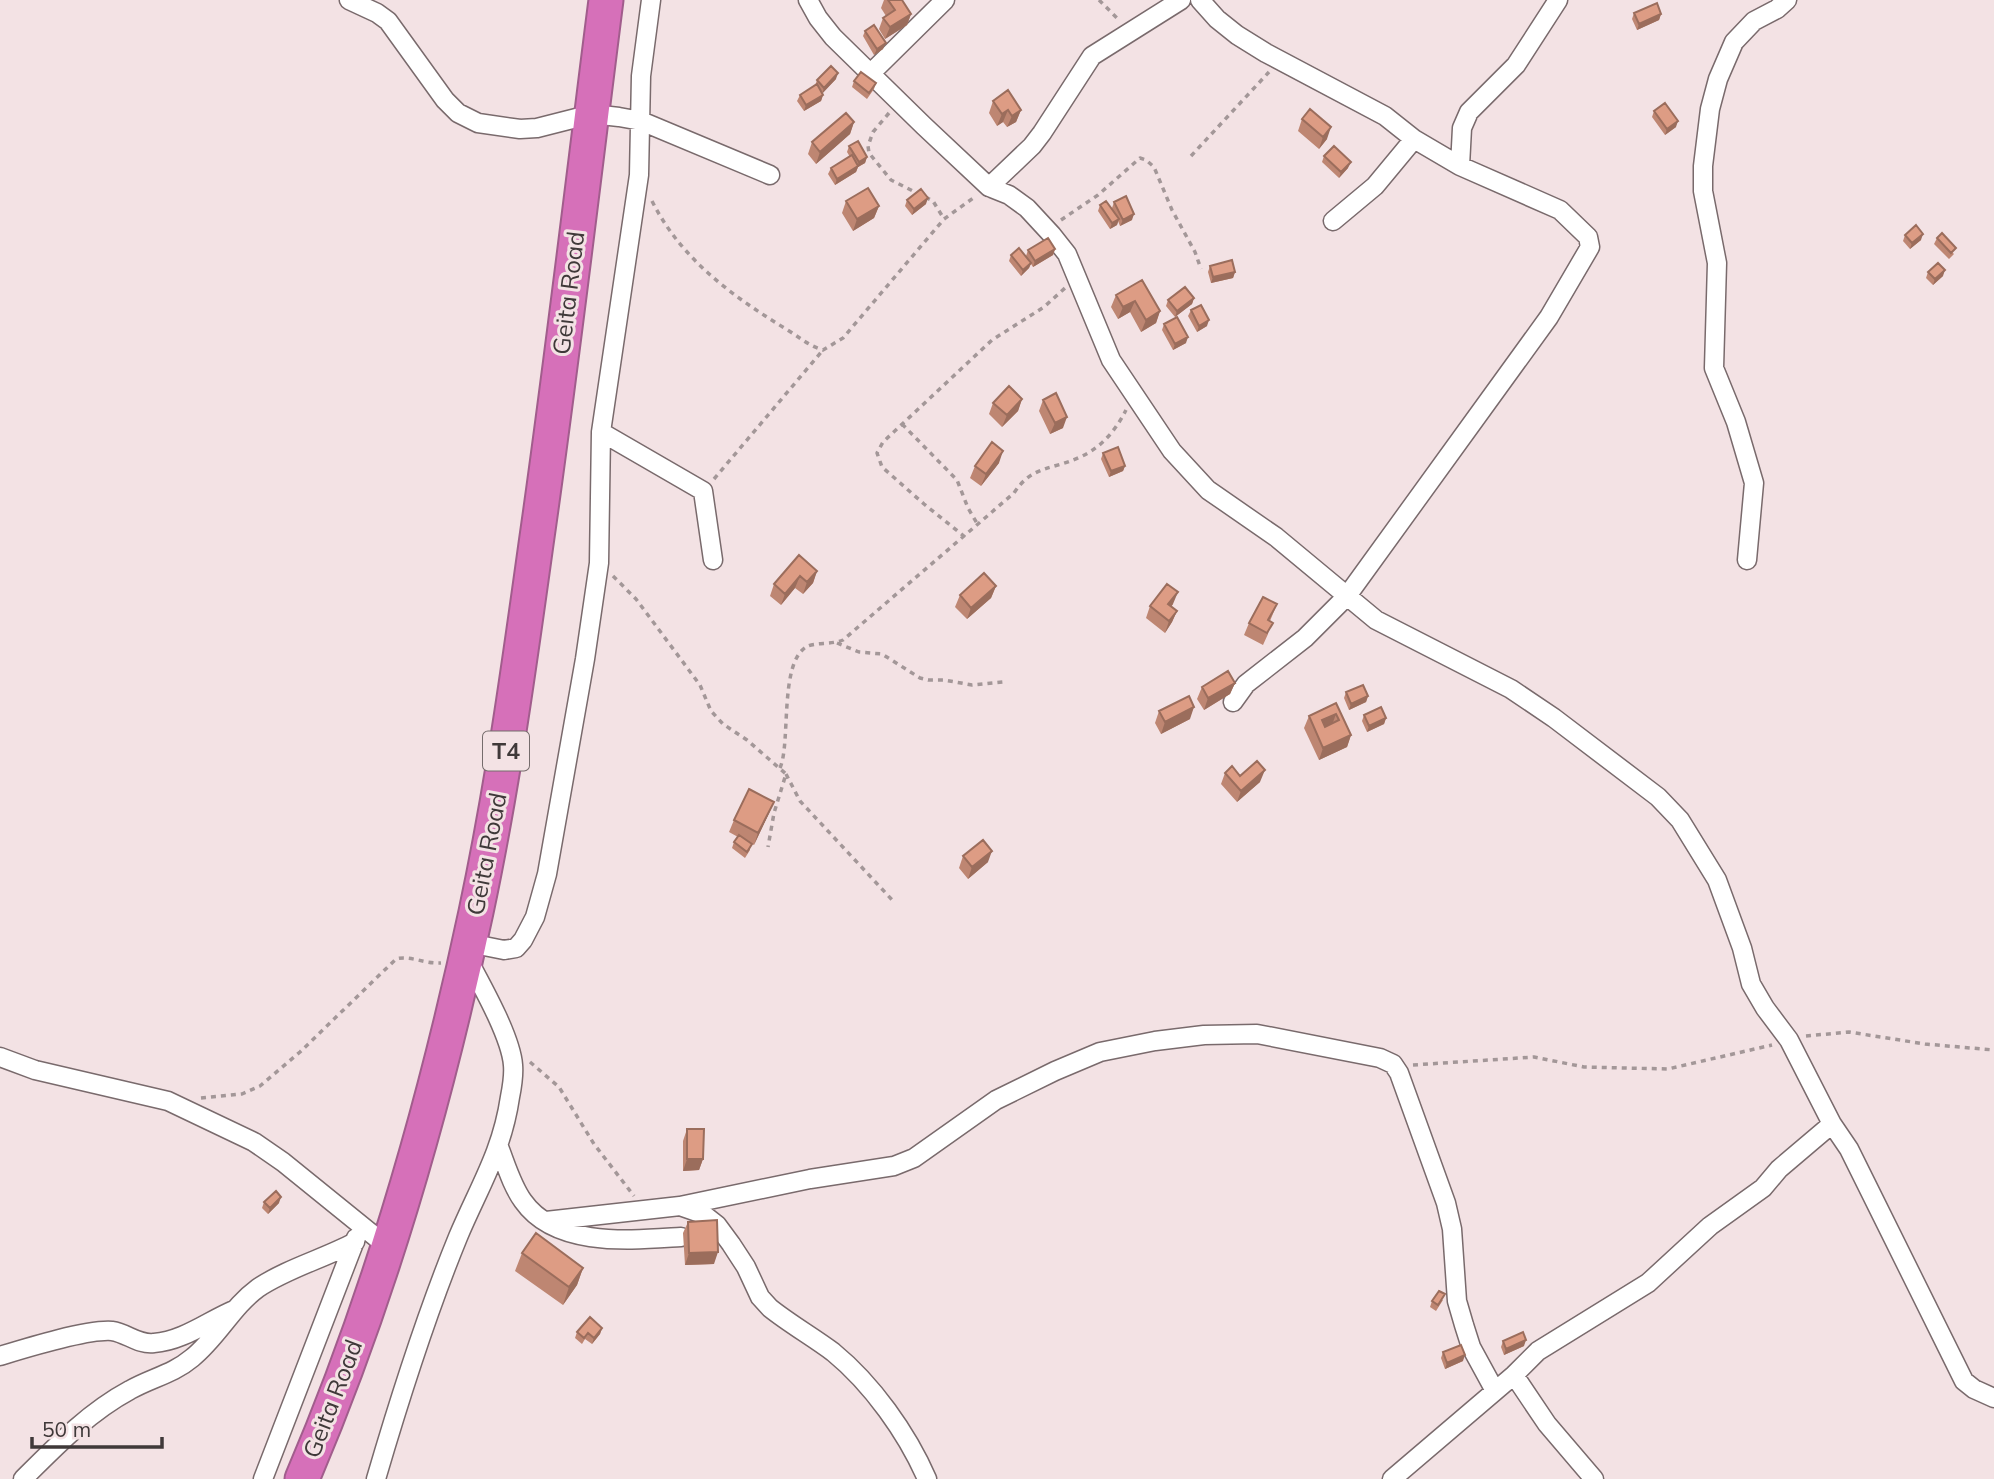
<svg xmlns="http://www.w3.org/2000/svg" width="1994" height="1479" font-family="Mulish,sans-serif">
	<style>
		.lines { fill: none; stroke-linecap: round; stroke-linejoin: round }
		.street-casing { stroke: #796a6c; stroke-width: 21 }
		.highway-casing { stroke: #a15d8c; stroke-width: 37 }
		.path { stroke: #a39798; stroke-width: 3.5; stroke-dasharray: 5 5; stroke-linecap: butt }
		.street { stroke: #fff; stroke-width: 18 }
		.highway { stroke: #d670b9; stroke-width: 33 }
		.wall { fill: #be8672 }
		.shaded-wall { fill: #9b6d5c }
		.building { fill: #dd9c84; stroke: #9b6d5c; stroke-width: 2; fill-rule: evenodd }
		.labels { text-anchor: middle; stroke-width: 6; stroke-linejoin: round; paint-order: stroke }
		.shield { fill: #f3e2e4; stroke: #756c6c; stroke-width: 2 }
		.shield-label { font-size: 23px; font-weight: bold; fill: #3f3939 }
		.street-label { font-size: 24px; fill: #3f3939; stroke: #f3e2e4 }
	</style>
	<rect width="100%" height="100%" fill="#f3e2e4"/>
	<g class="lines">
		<defs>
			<path id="street" d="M349 0 377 13 388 21 445 100 458 113 478 123 520 129 537 128 592 114 619 117 641 121 770 175
				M808 0 818 18 833 37 924 126 989 187 1009 195 1027 208 1052 235 1067 254 1111 360 1172 451 1208 490 1276 537 1376 620 1511 689 1554 718 1658 797 1680 820 1717 880 1742 948 1751 984 1765 1008 1789 1040 1832 1124 1849 1149 1964 1381 1974 1389 1994 1398
				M1200 0 1217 19 1237 35 1266 53 1385 116 1414 139 1460 166 1560 210 1588 237 1590 247 1549 317 1347 596 1305 638 1246 684 1233 702
				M870 74 945 0
				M1460 166 1462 128 1469 112 1516 65 1558 0
				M989 187 1032 146 1042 133 1092 56 1181 0
				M1333 221 1375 186 1414 139
				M601 432 703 491 713 560
				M1747 560 1754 483 1736 422 1714 368 1717 263 1703 191V166L1710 109 1718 79 1734 42 1754 21 1777 9 1787 0
				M469 943 504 950 516 948 523 940 535 917 547 874 585 659 599 563 601 432 639 175 641 76 651 0
				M0 1057 35 1070 168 1101 254 1142 283 1162 388 1247
				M499 1147C506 1165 512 1186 523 1201 556 1248 631 1240 681 1237
				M680 1206 810 1179 894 1166 914 1158 996 1100 1055 1071 1100 1052 1155 1041 1204 1035 1257 1034 1380 1058 1393 1064 1399 1073 1446 1203 1452 1229 1457 1301 1464 1325 1471 1347 1495 1391
				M546 1221 680 1206 703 1214 717 1225 731 1244 746 1267 760 1297 770 1308C790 1324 813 1337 833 1352 872 1384 907 1433 927 1479
				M0 1356C26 1348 87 1329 112 1331 127 1333 138 1345 154 1343 183 1341 208 1321 234 1310
				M1514 1375 1547 1424 1594 1479
				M23 1479C56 1446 89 1412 130 1390 151 1378 173 1374 192 1358 218 1337 232 1307 258 1288 288 1268 323 1259 355 1242
				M263 1479 356 1238
				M376 1479C400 1397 426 1315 458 1237 479 1187 502 1152 510 1097 512 1087 514 1076 513 1065 511 1037 481 984 467 958
				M1392 1479 1514 1375 1538 1351 1648 1283 1710 1226 1763 1188 1779 1169 1832 1124"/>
			<path id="highway" d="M302 1479C380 1297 435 1105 476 912 502 790 519 667 536 544 562 363 583 181 606 0"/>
		</defs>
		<use href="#street" class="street-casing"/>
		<use href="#highway" class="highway-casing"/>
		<path class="path" d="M1099 0 1120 21
			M889 113 873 132 868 146 869 153 891 180 933 201 944 219
			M1191 156 1269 72
			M652 201C681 259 732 296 786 329 799 337 809 346 823 350L843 338 944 219 976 196
			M1061 220 1098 195 1140 158 1146 160 1154 167 1172 210 1195 252 1201 269
			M902 424 957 480 968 508 978 525
			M714 479 823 350
			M965 537 924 504 882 467 877 453 883 442 992 340 1044 307 1065 288
			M613 576 636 599 700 685 711 711 723 724 747 740 786 774 774 813 768 847
			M837 643 859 652 882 654 920 678 928 680H944L972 685 1003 682
			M780 768C791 743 779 664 806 647 814 642 831 645 843 640L1014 493C1032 465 1053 470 1080 457 1101 448 1116 430 1126 410
			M786 774 800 801 895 903
			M1806 1036 1849 1032 1925 1044 1994 1050
			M530 1062 559 1087 594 1144 634 1196
			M1413 1065 1534 1057 1584 1067 1668 1069 1772 1045
			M201 1098 242 1094 260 1086 300 1052 396 959C410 955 424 964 441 963"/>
		<use href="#street" class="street"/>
		<use href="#highway" class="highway"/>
	</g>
	<path class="wall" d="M884 0H902L911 14 907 25 885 39 879 29 883 18 886 16 881 8Z
		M1634 13 1661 14 1659 20 1637 30 1632 19Z
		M865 31 883 49 874 55 863 36Z
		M836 79 822 93 823 95 821 101 804 111 797 101 800 95 815 86 817 80Z
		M854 81 876 83 874 89 867 99 852 87Z
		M993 101 1021 110 1016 122 1007 127 1003 122 997 126 989 113Z
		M1654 111 1676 127 1665 135 1652 117Z
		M1302 119 1327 139 1319 149 1298 131Z
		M854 122 850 134 816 164 808 154 812 142Z
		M849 146 867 157 865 163 858 167 856 172 835 185 828 174 831 168 850 157 847 152Z
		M1324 156 1348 168 1339 178 1322 162Z
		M907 200 926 204 912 215 905 206Z
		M846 201 879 206 874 218 853 231 842 213Z
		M1114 202 1132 220 1120 226 1118 221 1117 225 1110 229 1098 211 1100 205 1112 208Z
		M1905 235 1921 240 1910 249 1903 241Z
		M1937 238 1954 254 1949 259 1934 244Z
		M1055 249 1053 255 1033 267 1031 264 1029 268 1021 276 1009 261 1011 255 1026 256 1028 250Z
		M1210 266 1235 272 1233 278 1211 283 1208 272Z
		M1928 272 1943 276 1933 285 1926 278Z
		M1142 280 1160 311 1156 323 1141 332 1130 312 1118 319 1111 307 1116 295Z
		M1194 298 1192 304 1175 317 1166 306 1168 300Z
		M1191 310 1207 326 1197 332 1188 316Z
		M1164 324 1186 343 1173 350 1162 330Z
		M1022 399 1018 411 1002 427 989 414 993 403Z
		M1043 400 1063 428 1050 434 1039 411Z
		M1103 453 1125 466 1123 471 1109 477 1101 459Z
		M999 463 981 486 970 478 975 466Z
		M817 571 813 583 803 594 795 588 781 605 770 596 774 584Z
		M996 586 991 598 967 619 955 607 960 595Z
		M1173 604 1171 607 1177 611 1172 622 1165 633 1146 618 1150 606Z
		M1277 604 1270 621 1268 634 1263 645 1244 635 1249 623Z
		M1235 683 1230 694 1204 710 1197 699 1202 687Z
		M1346 692 1368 696 1366 702 1349 710 1344 698Z
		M1336 703 1351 735 1347 747 1319 760 1304 728 1309 716Z
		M1159 711 1190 719 1161 734 1155 723Z
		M1364 715 1386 718 1384 724 1367 732 1362 721Z
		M1225 773 1240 776 1260 782 1237 802 1221 784Z
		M774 802 769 813 754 845 750 843V850L745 858 732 848 734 842 738 837 729 832 734 820Z
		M963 856 988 862 968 879 959 868Z
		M687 1129 703 1159 699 1170 683 1171V1141Z
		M264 1202 279 1203 268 1214 262 1208Z
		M688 1222 714 1264 685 1265 683 1233Z
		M522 1253 583 1268 577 1285 563 1305 515 1271Z
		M1443 1300 1436 1311 1430 1307 1432 1301Z
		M602 1328 600 1334 592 1344 585 1339 582 1344 575 1338 577 1332Z
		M1503 1341 1524 1346 1504 1355 1501 1347Z
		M1443 1352 1463 1361 1445 1369 1441 1358Z"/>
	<path class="shaded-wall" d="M911 14 907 25 885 39 890 27Z
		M1661 14 1659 20 1637 30 1639 24Z
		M886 43 883 49 874 55 877 49Z
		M838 73 836 79 822 94 824 88Z
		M823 95 821 101 804 111 806 105Z
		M1008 110 1003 122 997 126 1002 114Z
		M1021 110 1016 122 1007 127 1012 116Z
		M1678 121 1676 127 1665 135 1667 129Z
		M854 122 850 134 816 164 820 152Z
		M1331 127 1327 139 1319 149 1323 137Z
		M867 157 865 163 858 167 856 172 835 185 837 179 857 167 859 162Z
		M1351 162 1348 168 1339 178 1341 172Z
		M928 198 926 204 912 215 914 209Z
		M879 206 874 218 853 231 857 219Z
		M1134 214 1132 220 1120 226 1123 220Z
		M1119 219 1117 225 1110 229 1112 223Z
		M1923 234 1921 240 1910 249 1912 243Z
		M1055 249 1053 255 1033 267 1035 261Z
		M1031 263 1029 268 1021 276 1023 270Z
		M1945 270 1943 276 1933 285 1935 279Z
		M1235 272 1233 278 1211 283 1213 277Z
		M1194 298 1192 304 1175 317 1177 311Z
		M1135 301 1130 312 1118 319 1123 307Z
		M1160 311 1156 323 1141 332 1146 320Z
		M1209 320 1207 326 1197 332 1199 326Z
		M1188 337 1186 343 1173 350 1175 344Z
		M1022 399 1018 411 1002 427 1007 415Z
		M1067 417 1063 428 1050 434 1055 423Z
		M1003 451 999 463 981 486 986 474Z
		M1125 466 1123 471 1109 477 1111 471Z
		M817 571 813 583 803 594 807 582Z
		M800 576 795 588 781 605 785 594Z
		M996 586 991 598 967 619 971 608Z
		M1178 592 1173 604 1164 616 1168 604Z
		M1177 611 1172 622 1165 633 1169 621Z
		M1235 683 1230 694 1204 710 1208 698Z
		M1368 696 1366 702 1349 710 1351 704Z
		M1194 707 1190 719 1161 734 1165 722Z
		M1336 714 1332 725 1318 732 1322 720Z
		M1386 718 1384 724 1367 732 1369 726Z
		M1351 735 1347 747 1319 760 1323 748Z
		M1265 770 1260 782 1237 802 1241 791Z
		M774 802 769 813 754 845 758 833Z
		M992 851 988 862 968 879 972 867Z
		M687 1159H703L699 1170 683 1171Z
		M281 1197 279 1203 268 1214 270 1208Z
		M718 1252 714 1264 685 1265 689 1253Z
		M583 1268 577 1285 563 1305 569 1287Z
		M602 1328 600 1334 592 1344 594 1338Z
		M1526 1340 1524 1346 1504 1355 1506 1349Z
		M1465 1355 1463 1361 1445 1369 1447 1363Z"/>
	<path class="building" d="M888 0H902L911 14 890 27 883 18 895 10Z
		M1657 3 1661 14 1639 24 1634 13Z
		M874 25 886 43 877 49 865 31Z
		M831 66 838 73 824 88 817 80Z
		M861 72 876 83 869 93 854 81Z
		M817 84 823 95 806 105 800 95Z
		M1008 90 1021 110 1012 116 1008 110 1002 114 993 101Z
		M1665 103 1678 121 1667 129 1654 111Z
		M1310 109 1331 127 1323 137 1302 119Z
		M846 113 854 122 820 152 812 142Z
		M858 141 867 157 859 162 849 146Z
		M1334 146 1351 162 1341 172 1324 156Z
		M852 155 858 166 837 179 831 168Z
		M868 188 879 206 857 219 846 201Z
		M921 189 928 198 914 209 907 200Z
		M1126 196 1134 214 1123 220 1114 202Z
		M1106 201 1119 219 1112 223 1100 205Z
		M1916 225 1923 234 1912 243 1905 235Z
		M1942 233 1956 248 1951 253 1937 238Z
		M1048 238 1055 249 1035 261 1028 250Z
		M1019 248 1031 263 1023 270 1011 255Z
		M1232 260 1235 272 1213 277 1210 266Z
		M1938 263 1945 270 1935 279 1928 272Z
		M1142 280 1160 311 1146 320 1135 301 1123 307 1116 295Z
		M1185 287 1194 298 1177 311 1168 300Z
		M1201 305 1209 320 1199 326 1191 310Z
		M1177 317 1188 337 1175 344 1164 324Z
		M1009 386 1022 399 1007 415 993 403Z
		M1056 393 1067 417 1055 423 1043 400Z
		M992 442 1003 451 986 474 975 466Z
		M1118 447 1125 466 1111 471 1103 453Z
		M799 555 817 571 807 582 800 576 785 594 774 584Z
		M984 573 996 586 971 608 960 595Z
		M1167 584 1178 592 1168 604 1177 611 1169 621 1150 606Z
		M1263 597 1277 604 1268 620 1273 623 1267 633 1249 623Z
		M1228 671 1235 683 1208 698 1202 687Z
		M1363 685 1368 696 1351 704 1346 692Z
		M1189 696 1194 707 1165 722 1159 711Z
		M1336 703 1351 735 1323 748 1309 716ZM1336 714 1339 720 1325 727 1322 720Z
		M1381 707 1386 718 1369 726 1364 715Z
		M1257 761 1265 770 1241 791 1225 773 1232 766 1240 776Z
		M749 789 774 802 758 833 734 820Z
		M739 835 752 844 747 852 734 842Z
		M983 840 992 851 972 867 963 856Z
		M687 1129H704L703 1159H687Z
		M276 1191 281 1197 270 1208 264 1202Z
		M717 1220 718 1252 689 1253 688 1222Z
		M536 1233 583 1268 569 1287 522 1253Z
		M1439 1291 1445 1294 1438 1305 1432 1301Z
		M590 1317 602 1328 594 1338 588 1333 584 1338 577 1332Z
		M1523 1332 1526 1340 1506 1349 1503 1341Z
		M1461 1345 1465 1355 1447 1363 1443 1352Z"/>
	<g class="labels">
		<rect class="shield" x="483" y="731.5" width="46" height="39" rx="5"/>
		<g class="shield-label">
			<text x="506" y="759">T4</text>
		</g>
		<g class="street-label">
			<text transform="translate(569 293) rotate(-83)" y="8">Geita Road</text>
			<text transform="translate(487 854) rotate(-79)" y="8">Geita Road</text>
			<text transform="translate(333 1399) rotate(-69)" y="8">Geita Road</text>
		</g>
	</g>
	<path d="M32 1437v10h130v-10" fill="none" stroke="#3f3939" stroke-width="3.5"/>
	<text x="42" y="1437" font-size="21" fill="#3f3939" stroke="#f3e2e4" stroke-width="5" paint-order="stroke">50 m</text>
</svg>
